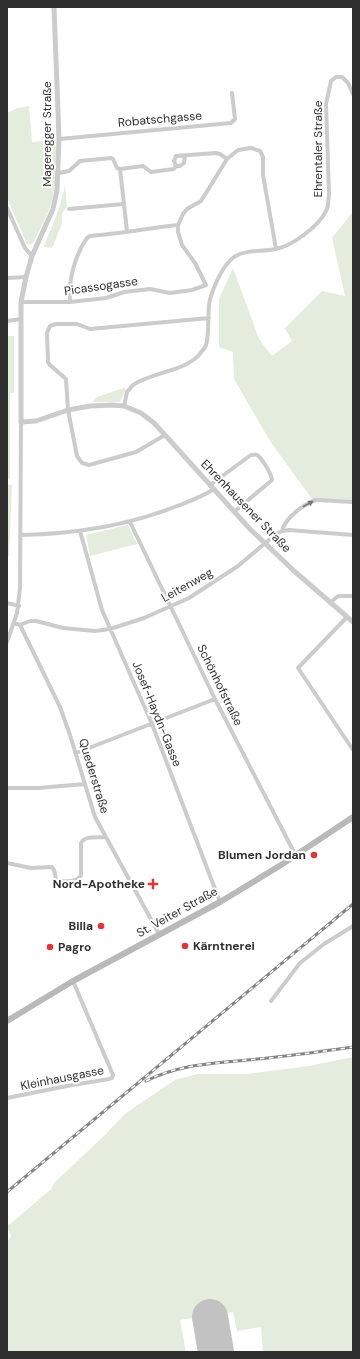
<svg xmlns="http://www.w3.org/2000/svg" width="360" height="1359" font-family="'DM Sans',sans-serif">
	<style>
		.green { fill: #e4ecdd }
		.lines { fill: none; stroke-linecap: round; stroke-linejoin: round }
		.runway { stroke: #c2c2c2; stroke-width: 36 }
		.minor { stroke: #ccc; stroke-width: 4 }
		.tertiary { stroke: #ccc; stroke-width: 5 }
		.secondary { stroke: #b9b9b9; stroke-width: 6 }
		.rail-casing { stroke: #848484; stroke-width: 3 }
		.rail { stroke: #fff; stroke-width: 1.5; stroke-dasharray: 4.5; stroke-linecap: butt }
		.oneway { fill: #767676 }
		.poi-dot { fill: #e23538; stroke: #fff; stroke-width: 1.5 }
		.labels { text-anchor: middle; stroke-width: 4; stroke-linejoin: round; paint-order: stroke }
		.street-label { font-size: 12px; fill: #2f2f2f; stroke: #fff }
		.poi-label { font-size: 12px; font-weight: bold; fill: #2f2f2f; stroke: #fff; text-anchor: end }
	</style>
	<rect width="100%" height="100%" fill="#fff"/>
	<path class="green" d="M29 106 32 142 56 140C56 159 57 178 53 196 50 213 40 228 33 243L30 245 27 244 7 198V113L18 108Z
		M65 185 67 207 62 213V224L52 248 44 247V245C53 225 61 207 65 185Z
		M353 212V500L312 499 270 441 234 379 233 352 219 347V299L233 268 259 339 272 356 292 341 285 328 322 291 345 296 332 238 351 214Z
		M7 336H14V393H10V479H7Z
		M124 388 126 389 120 402H92L97 397Z
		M7 485H12L9 556H7Z
		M128 525 137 544 90 556 86 535Z
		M353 1057V1352H263L261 1327 237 1331 233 1312 180 1320 186 1352H7V1242L11 1236 7 1226 14 1221 51 1189 55 1182 105 1135 113 1126 126 1113 175 1080 198 1074H247L309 1066Z"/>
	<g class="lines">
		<path class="runway" d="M210 1317 216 1352"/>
		<path class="minor" d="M59 139 231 123 235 119 232 93
			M176 166 174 161 176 156 216 153 220 154 227 159
			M120 169 143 166 151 172 174 169 176 166H180L184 163 185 155
			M59 173 69 171 80 161 111 158 113 159 117 168 120 169 127 231
			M7 208 25 248 32 256
			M69 209 123 204
			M7 278 26 277
			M206 285 195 263 182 245 178 232V225L183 214 187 209 201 201 227 159 238 150 251 148 260 151 263 157V175L276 249
			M21 302H70L106 298 124 292 150 289 170 293 192 290 206 285
			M70 302C68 281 75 255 87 238L90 236C120 234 149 228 178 225
			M7 321 21 319
			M124 406 127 392 133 385C152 372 183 372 199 355 201 352 205 348 206 345 209 338 208 315 209 305 211 291 222 266 234 257 246 249 262 252 276 249 292 246 319 226 326 211 329 206 328 200 329 194L326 104 331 81 336 77H342L348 83 353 94
			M165 435 136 452 89 465 82 463 77 456 68 410 66 379 50 365 48 362 47 333 50 326 56 324H77L90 329 209 318
			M210 485 251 455C254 455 255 454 257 455 262 458 272 475 272 480L234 512
			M130 522 215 699 296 856
			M80 531 102 610 152 724 220 902
			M282 531C285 518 304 504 316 500L353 502
			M20 535C74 534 127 526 177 506 190 501 202 497 214 489
			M7 603 19 606
			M330 603 338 596H353
			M347 617 298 668 353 750
			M14 623 20 625 60 707 70 735 95 817 159 934
			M20 625 30 621H36L63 628 95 631 110 629 144 618 189 598 238 566 276 534 282 531 289 530 353 535
			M7 642 17 613 20 588 21 422
			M76 753 215 699
			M7 788H38L85 784
			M7 863 31 868 52 867 54 870 56 879 58 881C66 881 77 883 81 875V843C85 835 98 838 106 837
			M271 1001 300 963 324 944 353 926
			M7 1098 67 1086 109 1079 112 1078 113 1075 73 981"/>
		<path class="tertiary" d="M54 7 59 139 57 190 53 209 32 256 26 277 21 302V422L36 421 68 410 90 406 112 405 124 406 141 413 154 423 165 435 249 528 293 570 353 622"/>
		<path class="secondary" d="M7 1021 73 981 220 902 281 865 353 817"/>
		<defs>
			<path id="rail" d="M146 1081C179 1064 211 1064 247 1060 282 1057 318 1052 353 1047
				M7 1192 353 904"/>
		</defs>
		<use href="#rail" class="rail-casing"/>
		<use href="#rail" class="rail"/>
	</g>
	<defs><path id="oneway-solid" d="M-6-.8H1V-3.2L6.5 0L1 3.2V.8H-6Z"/></defs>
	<use class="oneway" href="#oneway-solid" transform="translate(308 504) rotate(-29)"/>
	<g class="poi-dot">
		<circle cx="314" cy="855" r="4"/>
		<path d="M151 878h4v4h4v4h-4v4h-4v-4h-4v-4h4z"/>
		<circle cx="101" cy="926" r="4"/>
		<circle cx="185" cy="946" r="4"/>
		<circle cx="50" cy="947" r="4"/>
	</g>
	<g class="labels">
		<g class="street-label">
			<text transform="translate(160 119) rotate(-5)" y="4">Robatschgasse</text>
			<text transform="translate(47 134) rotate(-90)" y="4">Mageregger Straße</text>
			<text transform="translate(318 149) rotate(-90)" y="4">Ehrentaler Straße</text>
			<text transform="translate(101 286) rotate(-8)" y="4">Picassogasse</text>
			<text transform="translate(246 506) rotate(46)" y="4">Ehrenhausener Straße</text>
			<text transform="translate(187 585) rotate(-29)" y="4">Leitenweg</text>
			<text transform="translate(220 685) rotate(64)" y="4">Schönhofstraße</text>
			<text transform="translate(157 714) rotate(68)" y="4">Josef-Haydn-Gasse</text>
			<text transform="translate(94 776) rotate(73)" y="4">Quederstraße</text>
			<text transform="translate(177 912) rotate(-29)" y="4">St. Veiter Straße</text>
			<text transform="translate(62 1078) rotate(-11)" y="4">Kleinhausgasse</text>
		</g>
		<g class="poi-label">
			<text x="306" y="859">Blumen Jordan</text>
			<text x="145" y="888">Nord-Apotheke</text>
			<text x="93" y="930">Billa</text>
			<text x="193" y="950" text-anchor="start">Kärntnerei</text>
			<text x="58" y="951" text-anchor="start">Pagro</text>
		</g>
	</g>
	<rect width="360" height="1359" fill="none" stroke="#2f2f2f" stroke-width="16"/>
</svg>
